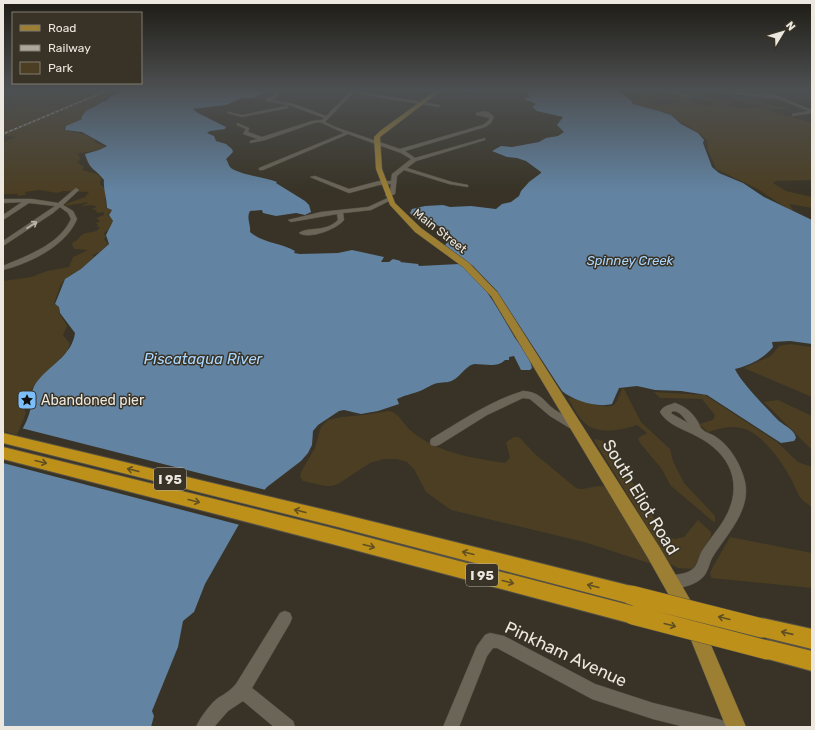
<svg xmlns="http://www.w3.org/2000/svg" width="815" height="730" font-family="Rubik,sans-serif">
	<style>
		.built { fill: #443b29 }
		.green { fill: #4b3e23 }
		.water { fill: #6283a1 }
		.pier { fill: #383326 }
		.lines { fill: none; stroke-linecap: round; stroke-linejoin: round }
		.minor-casing { stroke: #555045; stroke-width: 1 }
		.major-casing { stroke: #555045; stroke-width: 1 }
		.highway-casing { stroke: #555045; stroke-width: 2 }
		.minor { fill: #6b6557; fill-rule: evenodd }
		.major { fill: #9c7f32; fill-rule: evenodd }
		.highway { fill: #bd9019; fill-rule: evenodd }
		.rail-casing { stroke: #aba79d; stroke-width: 1.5 }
		.rail { stroke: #383326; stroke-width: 1; stroke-dasharray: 2.5; stroke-linecap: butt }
		.highway-bridge-casing { stroke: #555045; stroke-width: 20; stroke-linecap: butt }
		.highway-bridge { stroke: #bd9019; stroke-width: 19 }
		.oneway { stroke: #b8b4a9 }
		.oneway2 { stroke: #604f22 }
		.labels { text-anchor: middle; stroke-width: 3; stroke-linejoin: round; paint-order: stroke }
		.far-street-label { font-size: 12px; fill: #ece8e0; stroke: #383326 }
		.far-water-label { font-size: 13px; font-style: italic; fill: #abd6fd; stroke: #383326 }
		.shield { fill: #383326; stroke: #b6b2a8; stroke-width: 1 }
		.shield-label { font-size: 13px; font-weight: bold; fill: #ece8e0 }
		.poi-label { font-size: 14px; fill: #ece8e0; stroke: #383326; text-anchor: start }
		.water-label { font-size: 15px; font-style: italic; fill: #abd6fd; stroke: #383326 }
		.near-street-label { font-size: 17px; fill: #ece8e0; stroke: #383326 }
	</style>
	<rect width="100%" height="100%" fill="#383326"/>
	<path class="built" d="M3 89H123L110 95 69 124 3 125Z"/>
	<path class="green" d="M79 89H109L3 133V111L26 102 43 107 64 103 89 91C81 89 39 98 35 102L23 100 22 99 23 98 43 96Z
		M113 89 119 90 105 96 104 98H98L104 100 100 102 101 103 85 111 80 117 82 118 65 127 64 130C75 133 85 132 94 140V142L104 146 99 150 74 154H78L80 159 77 162 84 167 82 170 97 174 101 178 100 185 103 186 105 190 106 208 112 210 108 215 113 221 108 230 104 233 106 237 104 239 108 244 100 252 92 255 94 257 81 269 65 279 60 286 54 304 59 307V313L67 326 63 335 70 344 68 350 35 384 30 392 20 398 26 413 17 435 3 431V281L31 277 47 271 69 267 73 257 88 250 74 249 72 244 73 242C78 241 79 236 83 234 89 231 96 234 100 227H97L98 224H95L100 221 96 218 104 215V212L98 213 94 209H91L97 207 92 205 80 206 88 203 87 202C80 204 74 204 67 206L65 204 85 197 89 192 63 191 57 193 40 190 25 192 26 195 17 196 18 194H3V142L16 137 3 135Z
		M662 89H665C659 97 648 95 642 101L659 105 680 102 678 100 662 96 667 93 687 95 696 104 710 105 713 102 699 98 700 97 733 101 734 102 729 105 742 108 763 107 733 100 679 93C688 89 714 98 726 99 735 99 735 95 746 100L787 108 789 109H764L812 123V180L776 181 773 183 786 191 812 197V208L789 204 793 210H790L756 188 716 169 708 150 707 140 699 133 667 113 635 104 628 96 657 92Z
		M704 89H754L771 96H770Z
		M790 344 812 347V397L744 368 771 356 779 346Z
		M622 389H624L641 422 670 449 673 461 684 483 715 516V523L671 486 661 468 640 443 638 438 647 433 637 425C623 430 599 435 586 424 578 418 573 406 568 398 577 398 607 412 615 404 618 400 620 393 622 389Z
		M654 392 705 395 777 442 798 462 812 467V507C798 498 799 495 792 481 783 463 762 432 741 428 730 425 718 429 708 432L699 424 713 420 715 415 702 399 660 398Z
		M778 400 812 416V450L764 402Z
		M389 411C398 412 403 423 409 429 414 434 421 438 427 442 451 455 479 459 505 463L510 458 506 442 514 437H519L535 454 576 488C585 492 596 483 606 487L652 564 584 542 451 510 426 492 414 469 407 462 397 459H384L370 463 338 484 331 486H325L303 481 300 477 301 472 315 448 321 427 328 420 341 417 364 415Z
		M595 439 604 441 627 476 647 500 651 507 653 517 664 532 670 537 675 539 684 537 698 520 711 532V536L693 569 678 568 670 564 594 440Z
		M730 537 812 553V588L711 578 710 572Z"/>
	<path class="water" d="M125 89H257L254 90 264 93 253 98H242L226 105 193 109 198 113 226 127 225 129 210 131 207 133 214 136 216 141 226 144 232 149 233 152 226 159C228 162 228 164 230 167 236 174 267 178 277 182L276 183 305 201 309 205 311 212 305 215 296 213 276 216 263 213 262 210 250 211C246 219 251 224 250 232 262 243 281 243 295 251L294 253 300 254 338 253 352 250 384 257 381 262H389L393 259 401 261 400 262 418 264 419 266 459 264C485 282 499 311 515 338 521 346 530 357 532 368L530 370H521L514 356 509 357V360H505C498 368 484 364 475 364 468 364 461 375 455 379 449 383 445 382 438 383 431 384 426 389 420 391 412 394 405 395 397 399L399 404 378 411 361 414 344 410 339 411 318 425 313 431 312 445 308 453 301 461 267 487 246 512 205 584 194 612 183 621 178 647 152 711 154 716 151 727H3V459C14 443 27 426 31 407 33 399 30 391 36 383 48 366 72 356 75 333L60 313 59 307 55 304 65 279 81 269 109 244 106 235 113 221 109 215 112 210 107 208C107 199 103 189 104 180 95 168 90 171 85 154L99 150 107 146 82 132 65 130 66 126 82 119 81 117 86 111 101 103V102L108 100V98Z
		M528 89H615L631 100 633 104 659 111 671 115 681 124 698 133 704 140 703 143 712 167 719 173 743 183 764 197 812 220V344L790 341 772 342 773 347C763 359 750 365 735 369 740 381 769 411 779 421 785 426 795 430 796 438L794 441 781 443 707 395 681 391 655 390 637 386 619 388 612 404C597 408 574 401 562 391L497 291 473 266 445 245 452 238C449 222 419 225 410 213L412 209 425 206 443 205 450 207 471 206 496 209 502 204 511 202 519 196 521 191 529 182 541 173V172L526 161 517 158 507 157 492 151 501 146 512 147 539 142 546 138 558 136 564 132 557 125 563 117 537 111 532 107 536 104 524 99 530 96 526 92Z"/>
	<path class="pier" d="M21 428 266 490 247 513 240 525 3 463V456Z"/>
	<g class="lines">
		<defs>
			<path id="minor" d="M276 89H280L276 92 278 97 271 100 294 104 326 116 353 89H357L355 91 440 105 439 107 353 93 325 122 335 127 400 149 483 125 488 121 490 118 476 115V113C483 111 489 110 494 117L491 123 485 127 405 151 415 158 485 138V140L416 161 407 168 452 182 468 185V187L449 184 404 170 397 176 395 194 388 197 385 195 390 192 391 184 379 185 349 193 310 177 315 176 349 189 379 181H391L392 174 411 159 401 153 348 134 263 170H259V168L344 133 320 122 314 123 265 140 250 143V141L258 139 243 134 246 129 237 125V123L249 128 248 132 262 137 312 121 322 120 324 118 292 106 266 101V99L274 96 272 92Z
				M442 89 490 91 488 92Z
				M665 89H669L667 90 693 96 691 97 664 92Z
				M694 89 771 96 755 89H760L812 110V113L792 116V114L809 111 779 99Z
				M287 106 288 108 242 117 227 113 229 112 242 115Z
				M76 188 79 190 78 191 63 205 73 211 77 219C66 246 30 263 3 270V266C28 255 59 245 71 219L68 213 60 207 53 213 3 246V241L55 206 29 203 3 220V215L22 202 3 203V199H32L58 203Z
				M388 198 393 199 371 210 343 213 344 220C337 229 309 240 299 233 309 226 325 233 338 220L337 214 291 222 288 220 321 212 368 207Z
				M523 391C541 392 543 401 555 410 563 415 572 420 581 424L582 427 581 430 577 431 573 430 550 416 530 399 523 398 487 415 439 445 435 446 431 445 430 442 431 439C461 421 490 401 523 391Z
				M675 403C686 407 692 412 698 422 699 424 700 428 703 430 706 433 712 434 716 437 731 447 741 465 745 482 751 511 726 535 712 558 709 564 708 572 703 577 696 585 676 591 666 587L664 582 666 577C674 574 683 575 690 571 698 567 698 558 702 551 708 542 714 534 720 526 744 492 736 458 700 438 687 430 668 426 660 412 663 406 669 405 675 403ZM673 411C680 411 684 418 688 423L672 414 671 413Z
				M285 611 290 613 292 618 290 623 252 688 293 721 295 727H274L243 701 228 711 214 727H196C200 718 210 704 218 698 225 694 231 690 236 684L280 613Z
				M490 633 504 636 595 684 653 703 718 719 724 721 726 727H685L653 719 592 699 497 648H493L487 656 459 727H443L477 646 485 635Z"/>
			<path id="major" d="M438 89H443L380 137 382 169 395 203 421 228 469 263 498 293 660 548 692 603 695 609 692 615 686 618 680 615 648 558 491 296 463 267 415 232 390 205 376 169 374 137 380 131Z
				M696 621 702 624 746 727H726L687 630 690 624Z"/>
			<path id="highway" d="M3 433 338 513 631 586 637 589 640 595 637 601 631 604 338 527 3 443Z
				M3 447 332 528 633 606 640 608 642 615 640 622 633 624 332 544 3 459Z
				M762 618 812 629V649L755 635 752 628 755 621Z
				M767 640 812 651V671L760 657 757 650 760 643Z"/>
		</defs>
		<use href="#minor" class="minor-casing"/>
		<use href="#major" class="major-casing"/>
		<use href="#highway" class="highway-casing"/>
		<use href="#minor" class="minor"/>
		<use href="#major" class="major"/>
		<use href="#highway" class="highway"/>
		<defs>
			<path id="rail" d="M3 134 111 89"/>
		</defs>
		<use href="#rail" class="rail-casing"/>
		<use href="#rail" class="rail"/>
		<defs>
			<path id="highway-bridge" d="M631 595 762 628
				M633 615 767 650"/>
		</defs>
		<use href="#highway-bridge" class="highway-bridge-casing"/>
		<use href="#highway-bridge" class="highway-bridge"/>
	</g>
	<defs><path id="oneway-shaft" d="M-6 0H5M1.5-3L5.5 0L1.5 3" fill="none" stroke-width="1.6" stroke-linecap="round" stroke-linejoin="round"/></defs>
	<use class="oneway" href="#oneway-shaft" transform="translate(32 225) rotate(-33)"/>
	<g class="oneway2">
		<use href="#oneway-shaft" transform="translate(41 462) rotate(14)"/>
		<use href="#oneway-shaft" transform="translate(133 470) rotate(-166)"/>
		<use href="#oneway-shaft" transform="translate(194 501) rotate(14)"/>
		<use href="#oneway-shaft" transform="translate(300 511) rotate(-166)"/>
		<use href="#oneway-shaft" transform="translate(369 546) rotate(15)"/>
		<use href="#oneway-shaft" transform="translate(468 553) rotate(-166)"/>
		<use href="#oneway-shaft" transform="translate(508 582) rotate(15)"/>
		<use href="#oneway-shaft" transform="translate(593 586) rotate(-166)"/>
		<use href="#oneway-shaft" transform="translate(724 618) rotate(-166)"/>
		<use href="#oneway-shaft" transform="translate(670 625) rotate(15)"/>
		<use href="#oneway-shaft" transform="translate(787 633) rotate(-167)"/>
	</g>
	<linearGradient id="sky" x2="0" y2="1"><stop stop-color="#1f1c15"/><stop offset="0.47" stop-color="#4d5052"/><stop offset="1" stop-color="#4d5052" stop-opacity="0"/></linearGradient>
	<rect width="815" height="191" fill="url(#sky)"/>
	<defs>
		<symbol id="sight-square" viewBox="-11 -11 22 22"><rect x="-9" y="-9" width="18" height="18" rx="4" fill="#7cbef9" stroke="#383326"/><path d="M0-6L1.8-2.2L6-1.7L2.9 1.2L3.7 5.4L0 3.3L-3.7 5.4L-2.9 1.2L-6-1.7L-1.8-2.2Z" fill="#111"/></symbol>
	</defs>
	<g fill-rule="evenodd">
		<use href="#sight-square" x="16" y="389" width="22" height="22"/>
	</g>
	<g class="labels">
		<g class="far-street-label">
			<text transform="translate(440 231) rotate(38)" y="4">Main Street</text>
		</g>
		<g class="far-water-label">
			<text x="630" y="265">Spinney Creek</text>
		</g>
		<g class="shield">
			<rect x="154" y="468" width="32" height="22" rx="3"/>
			<rect x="466" y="564" width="32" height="22" rx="3"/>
		</g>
		<g class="shield-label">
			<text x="170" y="484">I 95</text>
			<text x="482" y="580">I 95</text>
		</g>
		<g class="poi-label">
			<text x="41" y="405">Abandoned pier</text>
		</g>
		<g class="water-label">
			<text x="203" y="364">Piscataqua River</text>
		</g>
		<g class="near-street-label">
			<text transform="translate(641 497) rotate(59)" y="6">South Eliot Road</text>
			<text transform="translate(566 654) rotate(25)" y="6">Pinkham Avenue</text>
		</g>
	</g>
	<rect width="815" height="730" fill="none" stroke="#ece8e0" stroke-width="8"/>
	<rect x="12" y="12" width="130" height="72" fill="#383326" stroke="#807b70"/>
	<rect x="20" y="25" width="20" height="6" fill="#9c7f32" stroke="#807b70"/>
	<text x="48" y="32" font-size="12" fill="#ece8e0">Road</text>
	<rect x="20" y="45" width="20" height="6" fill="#aba79d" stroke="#807b70"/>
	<text x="48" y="52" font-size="12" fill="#ece8e0">Railway</text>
	<rect x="20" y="62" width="20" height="12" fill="#4b3e23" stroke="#807b70"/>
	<text x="48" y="72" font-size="12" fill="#ece8e0">Park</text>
	<g transform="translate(783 32) rotate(52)" stroke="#383326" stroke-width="3" paint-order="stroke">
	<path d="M0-3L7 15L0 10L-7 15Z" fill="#ece8e0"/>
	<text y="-6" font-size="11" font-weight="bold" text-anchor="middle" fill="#ece8e0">N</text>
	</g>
</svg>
